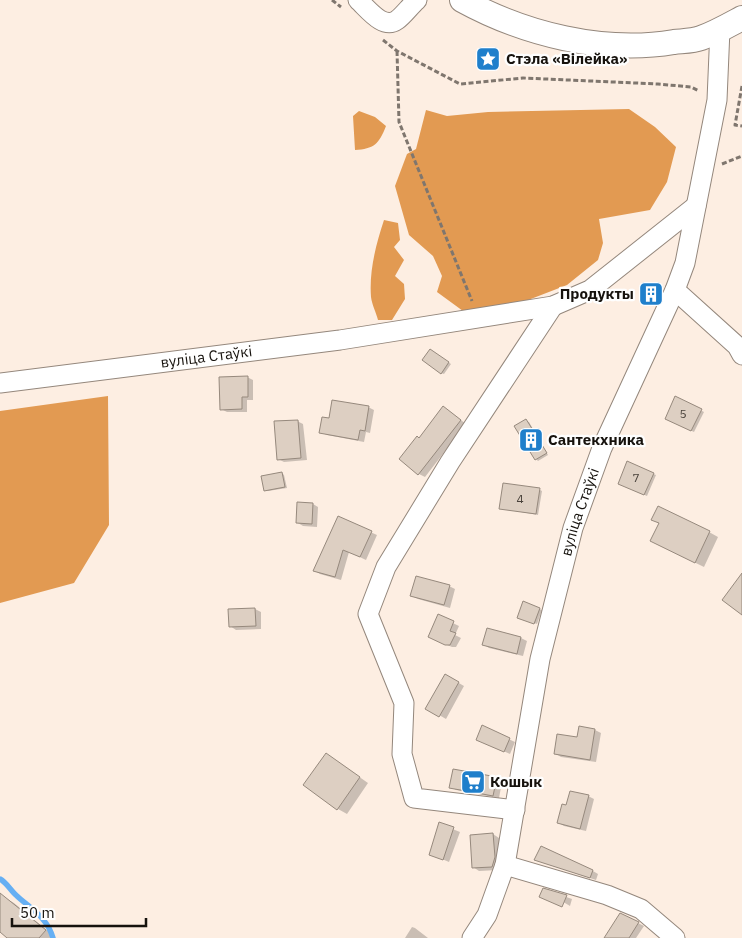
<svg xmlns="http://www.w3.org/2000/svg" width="742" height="938" font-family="'IBM Plex Sans',sans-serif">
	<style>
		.forest { fill: #e29a52 }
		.shadow { fill: #0003 }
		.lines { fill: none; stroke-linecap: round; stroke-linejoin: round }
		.stream { stroke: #66aff3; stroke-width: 5.5 }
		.building { fill: #ddcfc2; stroke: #96897d }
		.minor-casing { stroke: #94877c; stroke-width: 21 }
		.major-casing { stroke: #94877c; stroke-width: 26 }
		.path { stroke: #7f766e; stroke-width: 3; stroke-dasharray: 5 2.5; stroke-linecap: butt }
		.minor { stroke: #fff; stroke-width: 19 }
		.major { stroke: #fff; stroke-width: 24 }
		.labels { text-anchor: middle; stroke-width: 4.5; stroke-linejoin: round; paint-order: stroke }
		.number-label { font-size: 12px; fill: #48413a }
		.poi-label { font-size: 15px; font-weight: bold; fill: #16120d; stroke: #fefefe; text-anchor: start }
		.street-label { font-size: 15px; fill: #16120d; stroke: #fefefe }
	</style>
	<rect width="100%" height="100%" fill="#fdeee2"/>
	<path class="forest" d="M629 109 655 127 676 147 667 182 650 210 599 219 603 243 598 260 567 285 523 302 463 311 437 292 442 276 433 256 409 235 395 186 407 154 416 149 426 110 447 116 488 112Z
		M359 111 375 117 386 126C379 144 374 149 355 150L353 116Z
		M384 220 398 223 400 240 394 247 404 260 395 276 404 284 405 299 392 320H378C376 312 372 305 371 297 369 271 376 244 384 220Z
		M108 396 109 525 74 583 0 603V411Z"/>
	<path class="shadow" d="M433 352 451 364 444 374 441 373Z
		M247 377 253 380V400H247V412H227L221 409Z
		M676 398 704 412 694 432 666 419Z
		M368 407 374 410 370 433 366 432 364 442 327 435 321 432 330 419Z
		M449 411 466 424 425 477 419 474V439Z
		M297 421 303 424 307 460 284 462 278 459Z
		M526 421 529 422 548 455 538 461 536 459Z
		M628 463 656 475 647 496 622 485Z
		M282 473 284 475 287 488 268 491 265 490Z
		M540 490 542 491 538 515 503 509Z
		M313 504 318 507 317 527 303 526 298 523Z
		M339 518 377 535 366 560 349 552 341 580 320 574 315 571Z
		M709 532 718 537 704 567 661 546Z
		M449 586 455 589 450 608 418 599 412 596Z
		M524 603 542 610 537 624 521 618Z
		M255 609 261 612V629L236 630 230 626Z
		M438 616 459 626 455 635 461 638 456 647H452L435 640Z
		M487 629 521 638 527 641 523 656 489 648 483 644Z
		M445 675 464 686 446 719 427 708Z
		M483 727 515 742 510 754 483 742Z
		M580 727 595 730 601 733 596 762 561 757 556 754 578 738Z
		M335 760 368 783 347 814 338 809Z
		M496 778 502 782 499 798 456 790 451 787Z
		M588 796 594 799 586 831 564 826 559 823Z
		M440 824 460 832 449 862 430 854Z
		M493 834 499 838 500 861 498 870 479 871 473 867Z
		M536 860 593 871 598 874 596 880Z
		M543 889 572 899 570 906 543 890Z
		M5 898 14 903 54 936 52 938H9L0 931V905Z
		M638 923 644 926 636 938H622Z
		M412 927 415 928 428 938H405Z"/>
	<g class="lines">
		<path class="stream" d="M0 879C7 883 11 891 17 896 31 909 47 917 53 938"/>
	</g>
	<path class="building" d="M430 349 449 362 441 374 422 360Z
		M248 376V397H242V409L220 410 219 377Z
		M675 396 702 409 691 431 665 419Z
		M332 400 369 406 365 431 360 430 358 440 319 433 322 417 329 418Z
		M443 406 461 420 418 475 399 459 417 436 419 438Z
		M526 419 547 453 535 460 514 426Z
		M298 420 301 458 277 460 274 421Z
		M627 461 654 473 644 495 618 484Z
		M282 472 285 487 264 491 261 476Z
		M503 483 540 488 536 514 499 509Z
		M297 502 313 503 312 524 296 523Z
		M658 506 710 531 695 563 650 541 659 523 651 520Z
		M338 516 372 531 360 557 343 550 335 577 313 571Z
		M742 573V615L722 600Z
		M416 576 450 585 444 605 410 596Z
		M523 601 540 608 534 624 517 618Z
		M255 608 256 626 229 627 228 609Z
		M438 614 454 621 450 631 456 633 450 645H445L428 637Z
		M487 628 521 637 517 654 482 645Z
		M445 674 459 682 439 717 425 709Z
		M482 725 510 738 504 752 476 740Z
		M579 726 595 729 590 760 554 754 557 734 577 737Z
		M326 753 360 777 337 810 303 785Z
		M453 769 497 777 493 796 467 791V787L466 791 449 788Z
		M570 791 589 795 580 829 557 823 562 804 566 805Z
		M439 822 454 827 443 860 429 855Z
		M493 833 495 857 492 867 472 868 470 835Z
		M541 846 593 870 590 878 534 860Z
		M543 888 567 895 562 907 539 897Z
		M0 893 46 930 39 938H7L0 932Z
		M620 913 639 922 629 938H604Z"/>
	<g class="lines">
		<defs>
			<g id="minor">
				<path d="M358 0C368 9 383 30 397 20 404 15 410 6 417 0"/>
				<path d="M675 290 737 346 742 355"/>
				<path id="s1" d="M0 383 340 340 553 306 590 290 696 206"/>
				<path d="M515 810 414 798 402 754 404 703 368 614 386 567 450 462 553 306"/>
				<path d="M505 865 607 895 641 909 675 938"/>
				<path id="s2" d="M472 938 487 915 505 865 540 659 573 528 602 448 675 290 685 263 717 100 720 29"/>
			</g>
			<path id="major" d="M462 0C524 34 603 54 674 42 683 41 693 41 701 38 715 33 729 25 742 18"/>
		</defs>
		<use href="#minor" class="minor-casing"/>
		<use href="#major" class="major-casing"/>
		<path class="path" d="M332 0 341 7
			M383 40 397 51 460 84 523 78 658 84 691 87 699 91
			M397 51 399 122 472 301
			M742 86 735 125 742 126
			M722 164 742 156"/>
		<use href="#minor" class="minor"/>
		<use href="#major" class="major"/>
	</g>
	<defs>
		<symbol id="sight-square" viewBox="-11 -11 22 22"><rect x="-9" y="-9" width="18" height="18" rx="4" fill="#1f7fcb" stroke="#fefefe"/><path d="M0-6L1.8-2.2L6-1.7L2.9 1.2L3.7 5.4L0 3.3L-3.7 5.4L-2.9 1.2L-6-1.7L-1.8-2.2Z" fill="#fff"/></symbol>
		<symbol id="building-square" viewBox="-11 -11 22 22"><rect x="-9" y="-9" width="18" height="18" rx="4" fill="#1f7fcb" stroke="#fefefe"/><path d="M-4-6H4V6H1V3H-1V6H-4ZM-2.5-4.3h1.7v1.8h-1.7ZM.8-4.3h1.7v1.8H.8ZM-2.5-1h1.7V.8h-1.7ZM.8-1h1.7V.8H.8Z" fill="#fff"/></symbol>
		<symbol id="supermarket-square" viewBox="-11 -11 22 22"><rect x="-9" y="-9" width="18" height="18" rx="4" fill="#1f7fcb" stroke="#fefefe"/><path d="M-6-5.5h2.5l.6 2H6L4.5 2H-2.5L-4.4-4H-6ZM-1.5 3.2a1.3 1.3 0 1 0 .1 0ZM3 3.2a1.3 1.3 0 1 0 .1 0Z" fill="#fff"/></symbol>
	</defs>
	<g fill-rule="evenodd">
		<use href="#sight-square" x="474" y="45" width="28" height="28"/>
		<use href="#building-square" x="637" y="280" width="28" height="28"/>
		<use href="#building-square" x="517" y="426" width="28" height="28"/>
		<use href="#supermarket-square" x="459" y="768" width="28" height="28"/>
	</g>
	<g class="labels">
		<g class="number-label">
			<text x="683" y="418">5</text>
			<text x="636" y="482">7</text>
			<text x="520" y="503">4</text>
		</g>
		<g class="poi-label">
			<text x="506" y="64">Стэла «Вілейка»</text>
			<text x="634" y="299" text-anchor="end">Продукты</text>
			<text x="548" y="445">Сантекхника</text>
			<text x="490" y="787">Кошык</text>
		</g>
		<g class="street-label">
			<text dy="5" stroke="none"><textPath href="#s1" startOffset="208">вуліца Стаўкі</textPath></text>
			<text dy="5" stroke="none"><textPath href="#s2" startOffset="442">вуліца Стаўкі</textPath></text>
		</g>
	</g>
	<path d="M12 918v8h134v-8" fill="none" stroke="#16120d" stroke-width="2.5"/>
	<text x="20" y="918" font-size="15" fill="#16120d" stroke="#fefefe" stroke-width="4" paint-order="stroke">50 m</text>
</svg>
